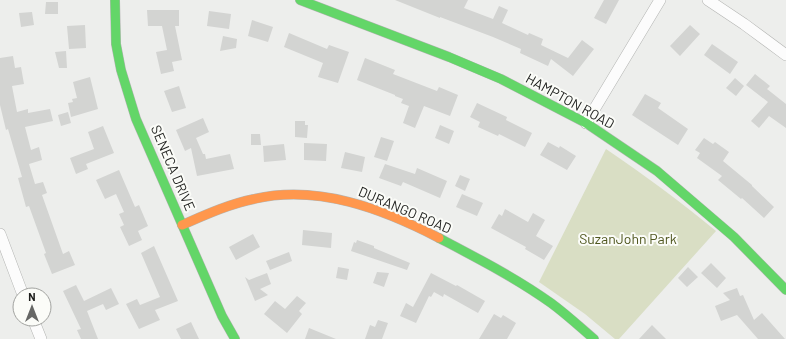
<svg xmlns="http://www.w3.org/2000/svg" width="786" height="339" font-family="Barlow,sans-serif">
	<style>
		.green { fill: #d9dec4 }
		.building { fill: #d3d4d2 }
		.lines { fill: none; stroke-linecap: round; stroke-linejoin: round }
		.street-casing { stroke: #b3b4b2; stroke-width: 12 }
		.fast-casing { stroke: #b3b4b2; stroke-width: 10 }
		.slow-casing { stroke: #b3b4b2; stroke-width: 10 }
		.street { stroke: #fcfcfc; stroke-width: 11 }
		.fast { stroke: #63d668; stroke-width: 9 }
		.slow { stroke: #ff974d; stroke-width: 9 }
		.labels { text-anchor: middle; stroke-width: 4; stroke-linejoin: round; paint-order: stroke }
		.street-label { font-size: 14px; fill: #1d1e1c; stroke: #fbfcf8 }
		.park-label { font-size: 14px; fill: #4f561e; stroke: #fbfcf8 }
	</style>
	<rect width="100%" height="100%" fill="#edeeec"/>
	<path class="green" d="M606 149C644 175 680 201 716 231L619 339H615L585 314 539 282Z"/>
	<path class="building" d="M395 0H468L464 8 493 19 499 6 508 10 502 23 528 35 529 33 543 39 541 45 568 58 582 40 594 49 573 76 551 59 548 66 520 53 521 49 493 37 440 17V18Z
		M604 0H619L606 24 594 18Z
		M46 2H58V14H45Z
		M147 10H179V26H175L182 60 172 62 174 71 161 74 156 52 167 50 162 26H148Z
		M209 11 231 14 229 29 207 26Z
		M32 12 34 25 21 27 19 13Z
		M252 20 273 27 268 42 248 36Z
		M85 25 86 48 69 49 67 26Z
		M690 25 700 34 680 56 670 46Z
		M289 33 327 49 329 45 349 52 338 83 318 77 323 63 284 47Z
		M223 36 237 39 236 48 220 51Z
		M712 44 738 62 730 74 704 55Z
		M66 51 67 68H59L55 52Z
		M13 56 15 68 21 67 24 84 12 86 17 112 28 109V113L50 109 53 121 25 127 31 150 39 147 42 160 29 164 35 184 43 182 47 193 42 195 63 254 69 251 75 265 52 274 44 254 46 253 29 206 26 207 18 178 22 177 8 129 6 130 0 105V58Z
		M365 58 395 70 393 74 437 91 439 87 458 95 450 116 424 106 415 128 403 123 409 106 401 103 403 99 395 96V95L357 80Z
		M755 74 770 86 767 89 786 104V128L769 116 759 128 751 121 768 102 746 85Z
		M90 77 98 109 71 117 68 103 73 102 72 99 77 98 73 82Z
		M735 78 744 86 736 96 726 88Z
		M179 86 186 108 172 112 164 91Z
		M645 94 661 103 658 108 688 129 678 145 632 115Z
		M477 103 507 117 506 120 532 133 525 147 499 134 498 136 478 127 480 122 470 117Z
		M68 112 71 123 61 126 58 115Z
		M203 118 209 132 196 138 203 154H205L206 159 230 154 234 169 197 176 191 148 185 151 176 130Z
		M295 121H305V125H308L307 138 295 137Z
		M440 125 454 131 449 144 435 138Z
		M103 126 114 153 86 164 88 169 76 174 70 158 94 149 88 132Z
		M251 134H260L261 145H251Z
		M381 137 394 141 387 161 374 157Z
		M704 138 713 144 715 142 729 152 723 161 752 185V186L774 207 764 218 742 198 741 199 718 180 722 176 697 158 700 153 695 150Z
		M548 142 559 148 560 146 576 156 567 170 540 155Z
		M304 143 327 144 326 161 304 160Z
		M284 144 286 160 264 162 263 146Z
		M345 152 365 157 362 172 341 168Z
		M385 164 415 174 417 168 447 181 440 198 403 182 401 186 379 178Z
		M119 170 135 207 139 205 148 226 138 231 142 240 129 246 120 227 124 225 119 214 124 212 116 194 105 199 96 180Z
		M460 175 470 179 465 191 455 186Z
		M462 194 483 203 477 216 456 207Z
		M505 209 528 222 533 213 545 220 536 236 553 246 544 260 525 249 526 247 491 228 499 214 502 216Z
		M303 230 332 233 331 248 302 245Z
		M253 234 260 247 236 260 229 247Z
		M357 240 374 246V248L410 263 407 270 351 251 354 242 356 243Z
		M154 246 178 301 155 310 160 320 139 329 126 304 137 299 140 305 160 297 141 253Z
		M289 252 292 261 270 270 266 261Z
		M711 263 726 278 717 288 701 273Z
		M338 267 349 269 347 280 336 278Z
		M688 267 698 277 687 287 678 278Z
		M377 272 389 273 384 287 373 283Z
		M267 273 271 284 260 289 268 295 255 301 245 277 249 280Z
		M431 273 456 286 457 285 485 301 478 313 444 294 443 297 434 292 431 297 429 296 416 323 400 316 406 303 413 307Z
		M76 285 84 301 111 288 119 304 106 310 103 304 87 311 98 339H81L77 330 81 329 63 291Z
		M737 288 740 296 743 295 754 320 762 313 785 339H758L737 315 721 321 715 306 730 300 723 293Z
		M297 296 306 303 299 311 302 314 287 333 264 314 275 301 285 309Z
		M494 314 501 318 503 315 516 323 507 339H479Z
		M378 320 388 323 382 339H365L370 325 375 327Z
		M191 322 199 339H181L176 329Z
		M652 325 666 339H639Z
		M309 328 336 339H305Z"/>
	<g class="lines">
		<defs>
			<path id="street" d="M708 0 744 24 786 55
				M586 123 660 0
				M0 234 23 295
				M33 319 41 339"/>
			<path id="fast" d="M115 0 116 44 121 70 136 119 222 316 235 339
				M300 0 449 57 501 79 586 123 657 171 734 237 786 290
				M439 238C477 258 516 278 551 303 566 314 580 327 594 339"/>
			<path id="slow" d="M182 225C205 215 229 204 254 199 318 184 383 209 439 238"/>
		</defs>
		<use href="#street" class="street-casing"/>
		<use href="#fast" class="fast-casing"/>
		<use href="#slow" class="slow-casing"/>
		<use href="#street" class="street"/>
		<use href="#fast" class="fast"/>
		<use href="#slow" class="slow"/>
	</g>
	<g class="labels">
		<g class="street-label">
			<text transform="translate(570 101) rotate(29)" y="5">HAMPTON ROAD</text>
			<text transform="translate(173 168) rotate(67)" y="5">SENECA DRIVE</text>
			<text transform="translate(405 210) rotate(23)" y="5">DURANGO ROAD</text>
		</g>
		<g class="park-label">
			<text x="628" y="244">SuzanJohn Park</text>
		</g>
	</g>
	<g transform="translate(32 307)"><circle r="19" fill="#fbfcf8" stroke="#a2a3a0"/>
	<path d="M0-3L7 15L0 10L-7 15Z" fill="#666765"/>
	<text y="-6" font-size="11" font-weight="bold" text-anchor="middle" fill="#1d1e1c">N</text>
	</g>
</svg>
